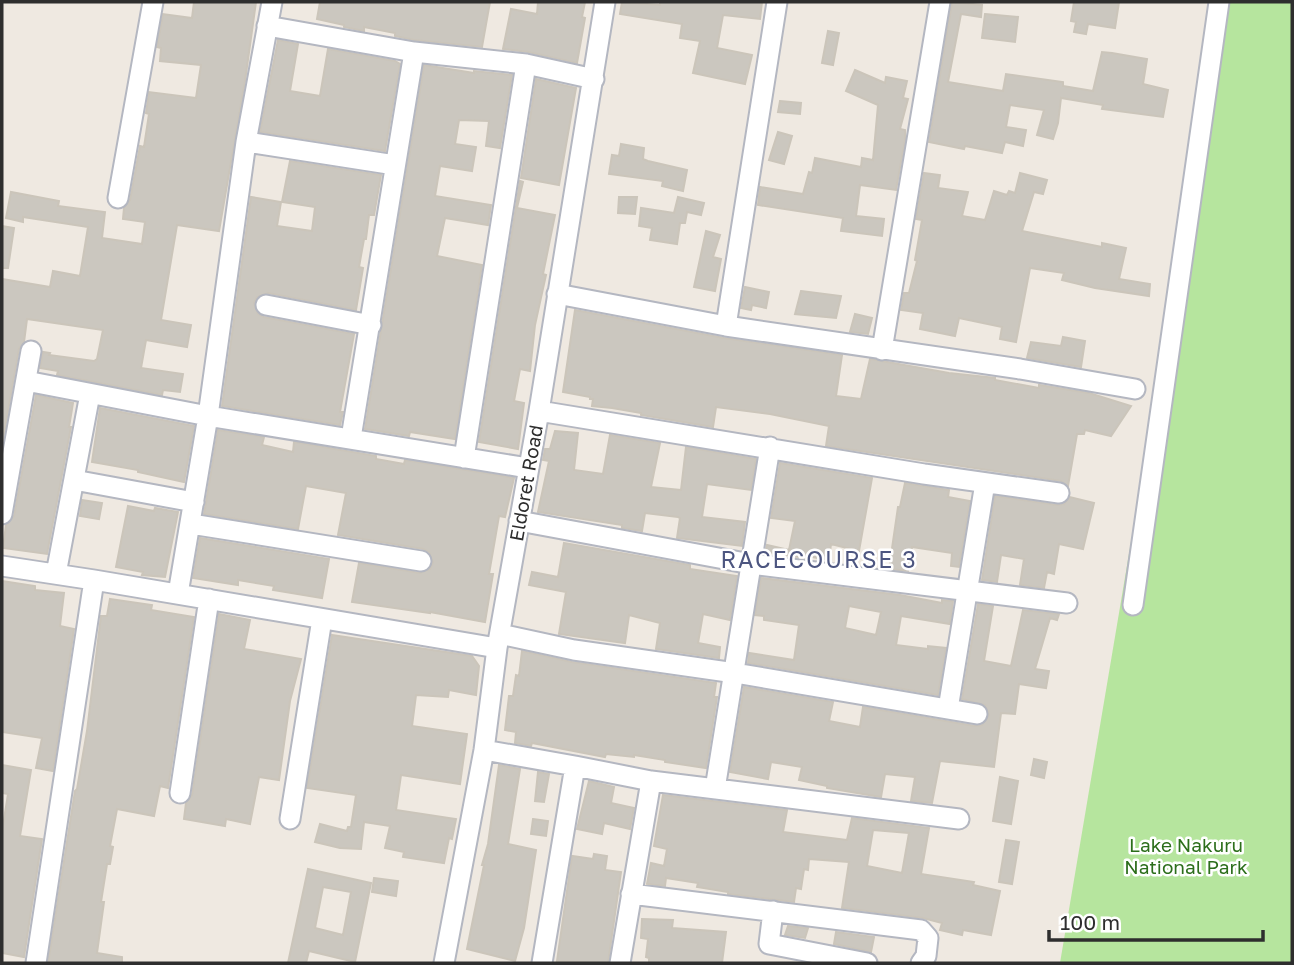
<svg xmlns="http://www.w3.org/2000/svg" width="1294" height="965" font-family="'Golos Text',sans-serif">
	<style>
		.green { fill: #b6e59e }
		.building { fill: #cbc7bf; stroke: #cbc5ba; stroke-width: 2; fill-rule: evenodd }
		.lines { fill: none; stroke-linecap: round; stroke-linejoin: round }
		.minor-casing { stroke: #b4b7c1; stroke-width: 23 }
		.minor { stroke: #fff; stroke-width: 19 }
		.labels { text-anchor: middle; stroke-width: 5; stroke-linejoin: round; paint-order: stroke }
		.street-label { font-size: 19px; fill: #2e2e2e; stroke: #fff }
		.park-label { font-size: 19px; fill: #2c6e1b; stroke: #fff }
		.quarter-label { font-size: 23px; letter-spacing: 2px; fill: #4d5680; stroke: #fff }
	</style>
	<rect width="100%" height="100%" fill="#efe9e1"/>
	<path class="green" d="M1222 2H1292V963H1060Z"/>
	<path class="building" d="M194 2H256L245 81 219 231 177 225 161 320 191 325 187 347 146 340 141 368 183 374 180 392 163 390 162 395 57 375 58 371 40 368 43 352 50 353 49 355 94 361 97 359 103 330 27 319 24 342 19 349 2 445V279L50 287 53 271 80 276 88 227 23 217V222L6 218 11 192 59 201 58 206 105 212 102 238 142 244 145 222 123 219 124 208 130 200 140 146 144 147 149 114 146 113 149 92 196 98 201 65 160 61 161 48 157 47 163 14 192 18Z
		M320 2H490L482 47 414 40 395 36V33L364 27V31L344 27V25L317 19Z
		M538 2H585L582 17 585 18 577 63 528 52 503 49 511 9 537 14Z
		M622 2 660 5V2H762L760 19 723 15 717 48 752 55 745 84 693 73 700 41 680 38 682 24 620 14Z
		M952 2 982 5 981 17 961 14 948 82 1003 91 1006 74 1063 82V86L1093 91 1102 52 1112 53 1147 59 1143 84 1168 90 1163 117 1102 109 1103 105 1061 98 1058 123 1053 139 1037 135 1044 110 1010 105 1006 127 1026 130 1023 146 1005 142 1002 153 965 146 964 149 929 142Z
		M1074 2H1119L1115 28 1088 24 1086 34 1074 32 1076 22 1071 21Z
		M985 14 1018 17 1015 42 982 38Z
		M828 31 839 33 833 65 822 63Z
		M278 40 298 44 290 91 320 96 328 49 395 61 400 64 385 151 260 132Z
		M424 65 474 73V71L512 75 500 148 486 146 489 121 459 120 455 144 476 147 472 171 440 166 435 196 491 205 488 225 445 218 437 256 482 265 455 439 410 432 409 436 365 429Z
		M855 70 885 83 886 77 907 81 903 98 908 99 900 129 905 130V140L896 190 860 185 856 216 884 219 882 236 841 231 843 218 758 205 760 187 803 194 809 172 812 173 815 158 861 167 862 158 873 160 878 105 846 91Z
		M536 79 576 88 559 185 521 178Z
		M780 101 801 103 800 114 778 112Z
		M778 132 792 136 784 164 769 160Z
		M621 144 644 148 643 159 648 161 687 170 683 191 662 186 663 181 609 174 612 155 619 156Z
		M290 161 381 175 374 215H369L366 239H364L359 267 363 268 356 310 268 293 257 297 254 303 258 314 264 317 354 334 340 412H343L340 425 222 406 251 197 281 202 277 226 312 231 315 207 282 202Z
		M924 173 940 175 938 188 968 192 962 216 985 220 994 191 1007 195 1009 191 1015 193 1020 173 1047 180 1043 194 1034 192 1022 231 1102 247V243L1126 248 1119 279 1150 284 1149 296 1095 288 1062 280 1064 273 1030 268 1016 342 1000 339 1002 327 959 318 955 336 920 329 923 313 901 310 904 293H909L917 261 915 260 922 220 916 219Z
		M520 181 523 182 517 208 555 215 543 274 546 275 535 325 530 371 520 369 514 401 524 403 518 449 479 442Z
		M619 197H637L635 214 618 213Z
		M678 197 704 203 701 215 687 212 685 223H680L677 244 650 240 652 228 639 226 641 208 674 213Z
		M2 226 14 228 8 268H2Z
		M706 231 720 235 713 257 721 259 715 291 694 287Z
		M745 287 769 292 766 308 752 305 751 310 741 308Z
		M801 291 841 296 836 318 795 314Z
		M575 310 724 338 842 355 836 396 861 399 870 359 949 373 995 378V380L1039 388V385L1089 393 1131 406 1111 436 1085 430 1084 434H1077L1068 486 1061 481 826 446 829 426 770 414 716 407 713 427 641 415V413L612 408 592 406 593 399H590V397L563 392Z
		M855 314 872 318 868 334 850 332Z
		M1063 337 1085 341 1081 367 1027 358 1031 342 1061 346Z
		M36 395 73 403 69 427H71L47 554 3 548 6 525 14 516Z
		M100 408 194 426 184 482 138 472V470L92 462Z
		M218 430 264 437 262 445 293 452 294 442 376 456V459L404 464 405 460 514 478 505 517 499 516 489 574H493L485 622 430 612V613L352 602 359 563 420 573 430 569 433 562 429 552 423 549 338 535 346 493 306 486 298 529 204 514Z
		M555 431 578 433 574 470 603 474 610 435 660 443 651 487 681 490 686 447 756 459 751 490 707 484 702 517 745 522 742 546 677 538 680 518 678 517 645 513 642 531 622 528V525L538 512 549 461 543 460 545 449H550Z
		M780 463 872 478 859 551 831 544 829 560 807 556 806 558 765 553 767 545 789 550 795 521 771 518Z
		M905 483 949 490 948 497 970 501 959 567 951 566 952 553 912 547 908 571 889 569 898 507H900Z
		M995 496 1057 505 1064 504 1070 497 1094 503 1083 549 1059 544 1054 574 1047 572 1044 588 1020 585 1024 559 1001 555 997 582 982 580Z
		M82 500 102 503 99 519 80 516Z
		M128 506 154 511 155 508 178 512 165 577 142 575 143 572 116 567Z
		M200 538 329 559 322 598 273 590 274 586 238 580V585L193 578Z
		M564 543 690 565V569L737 576 730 620 703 614 698 643 720 647 719 658 656 649 660 623 629 615 625 643 559 634 566 592 529 585 532 572 558 577Z
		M761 578 900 595 942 603V600L953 601 950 624 901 616 896 645 928 649V646L946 648 938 695 748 663 749 653 794 660 799 625 764 620V616L755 615ZM849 606 881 612 876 635 845 628Z
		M2 581 35 586V590L64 593 60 626 74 629 53 771 36 768 42 738 2 732Z
		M110 599 152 605 151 610 194 617 168 788 160 786 154 816 117 809 110 846 113 847 110 864H107L101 902H104L97 953 122 957V963H48L75 791 77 789 87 731 101 616H107Z
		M978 604 993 606 984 661 1011 666 1023 610 1059 614 1057 620 1050 618 1035 669 1049 671 1046 688 1019 684 1015 714 1001 713 994 767 940 761 932 803 911 801 915 777 885 774 881 797 827 788V786L799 780 802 767 771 762 768 779 730 772 744 687 833 702 829 721 860 727 863 707 975 726 982 725 989 715 985 705 962 699Z
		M219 614 250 620 244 649 301 659 290 701 279 780 259 777 250 824 226 819 225 826 184 819 186 803 192 795Z
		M332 635 472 656 479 666 476 695 449 690 448 697 416 695 412 726 467 734 460 784 401 775 396 810 456 819 452 839 449 838 444 863 403 857 404 852 385 848 390 826 364 822 361 849 340 848 315 842 320 824 347 831 348 827H351L356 795 307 788Z
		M522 651 572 662 716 683 714 697H717L706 768 665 762V760L634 755V757L606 754 605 757 532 743 531 746 515 743 516 732 505 730 509 696H513L516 675 519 676Z
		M1034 759 1047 762 1044 778 1031 775Z
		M2 765 31 770 20 836 42 839 24 957 2 953V832L8 794 2 793Z
		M499 765 520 769 508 844 536 850 524 928 515 961 467 949 484 865H482L488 844Z
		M538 772 549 774 544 802 535 801Z
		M1000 777 1018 781 1011 824 993 821Z
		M589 781 614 787 611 803 634 808 630 829 604 823 602 834 577 829Z
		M663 795 787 810 783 832 847 840 852 818 929 828 921 874 974 882 973 885 1000 891 991 935 963 930 962 935 940 930 942 923 923 918 842 908 849 862 809 859 808 870 804 869 801 889 796 888 794 902 728 894V892L697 887 698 883 666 878 665 886 647 884 651 863 664 866 667 849 654 846ZM873 830 909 833 902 873 867 866Z
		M533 819 548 821 546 836 531 834Z
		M1006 840 1019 842 1012 884 999 882Z
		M594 854 607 856 605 870 621 872 608 963 557 961 572 856 593 859Z
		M308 869 371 883 355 962 309 951 306 963H288ZM323 887 351 892 343 935 315 928Z
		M374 878 398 881 396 896 372 892Z
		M642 919 673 920 672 928 726 932 722 963H649V958L646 957 648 939 641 938Z
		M788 926 808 928 805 938 785 935Z
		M836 932 874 937 871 952 834 944Z"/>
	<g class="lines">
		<defs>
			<path id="minor" d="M267 26 414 52 351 438
				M414 52 526 64 594 79
				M246 142 395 165
				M118 198 153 2
				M557 294 726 326 777 2
				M266 305 371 325
				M726 326 1020 369 1135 389
				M882 350 940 2
				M26 381 208 416 528 468
				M539 411 924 474 1059 493
				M464 458 526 64
				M74 480 194 502
				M2 514 31 351
				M519 521 751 564 1067 603
				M191 524 421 561
				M2 566 94 580 497 648
				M56 574 90 394
				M178 594 208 416 246 142 272 2
				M1133 605 1219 2
				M500 634 574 650 735 673 977 714
				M948 709 985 483
				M484 750 575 766 542 963
				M575 766 651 781 959 819
				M715 789 770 447
				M180 793 209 599
				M290 819 322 619
				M631 894 921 930 928 938 926 956 921 963
				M773 911 769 944 867 963
				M36 963 94 580
				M444 963 484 750 497 648 539 411 605 2
				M620 963 651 781"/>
		</defs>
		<use href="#minor" class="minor-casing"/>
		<use href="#minor" class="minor"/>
	</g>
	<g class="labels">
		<g class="street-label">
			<text transform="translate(526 483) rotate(-80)" y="7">Eldoret Road</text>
		</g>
		<g class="park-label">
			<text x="1186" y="852">Lake Nakuru<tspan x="1186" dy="22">National Park</tspan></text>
		</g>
		<g class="quarter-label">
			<text x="819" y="568">RACECOURSE 3</text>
		</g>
	</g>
	<rect width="1294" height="965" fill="none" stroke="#2e2e2e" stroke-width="7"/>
	<path d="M1049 930v10h214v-10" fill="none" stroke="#2e2e2e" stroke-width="3.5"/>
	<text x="1060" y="930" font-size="21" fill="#2e2e2e" stroke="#ffffff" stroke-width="5" paint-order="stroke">100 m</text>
</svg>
